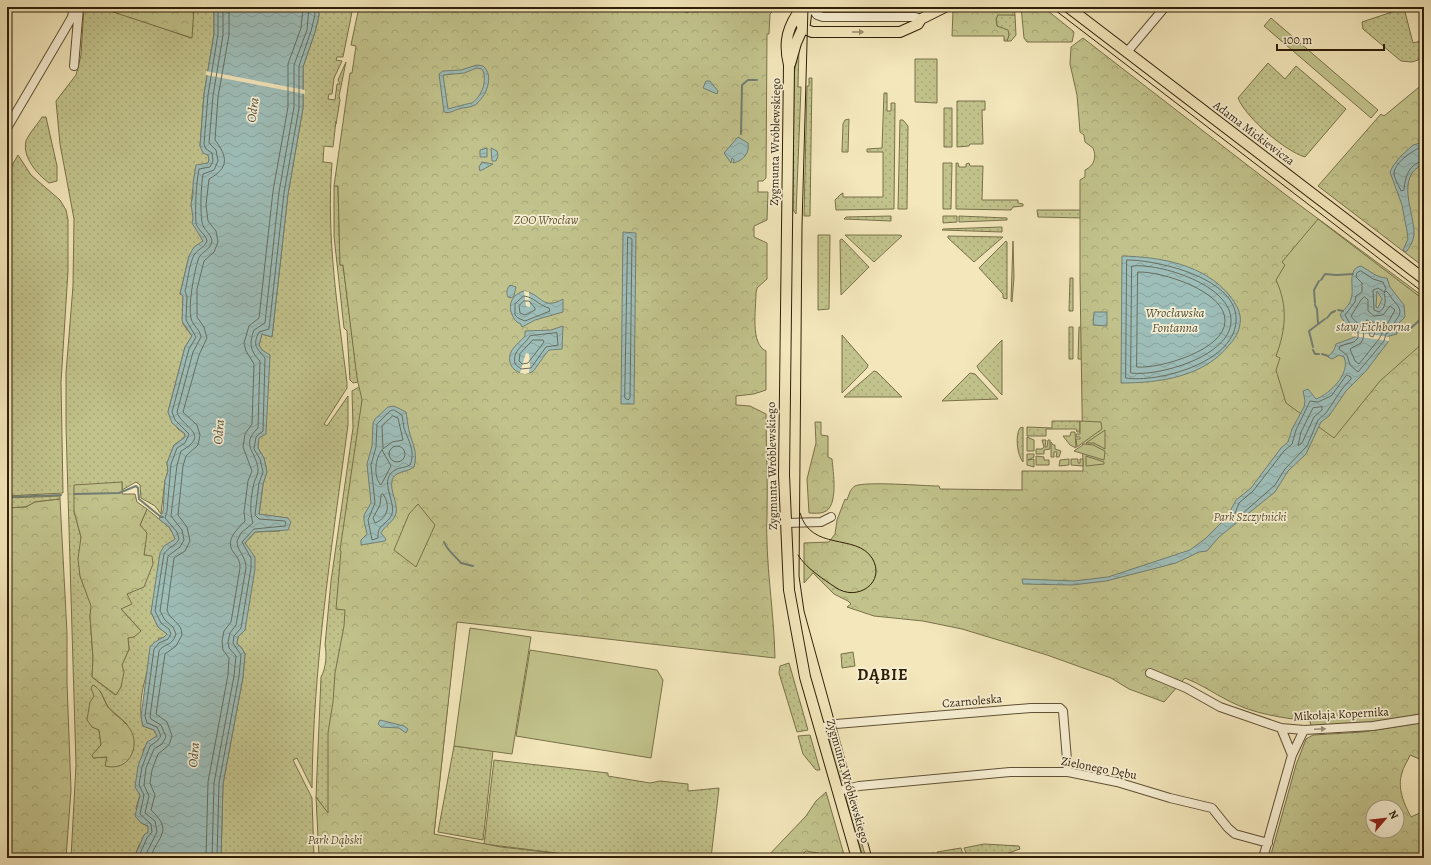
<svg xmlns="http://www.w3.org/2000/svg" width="1431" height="865" font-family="Alegreya,serif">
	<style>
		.grass { fill: url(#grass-dots); stroke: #79714a; fill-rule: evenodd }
		.forest { fill: url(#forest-crowns); stroke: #79714a; fill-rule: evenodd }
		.garden { fill: #c2c38c; stroke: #79714a }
		.water { fill: url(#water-waves); stroke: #727e72; fill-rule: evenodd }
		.pier { fill: #f3e7bb }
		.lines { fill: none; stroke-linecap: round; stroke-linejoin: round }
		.shore { stroke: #676e60; stroke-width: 1 }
		.stream { stroke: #727e72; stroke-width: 2 }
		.minor-casing { stroke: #615135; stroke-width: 10 }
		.major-casing { stroke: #301f08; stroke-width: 12 }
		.minor { stroke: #f7efd3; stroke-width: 8 }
		.major { stroke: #f3e7bb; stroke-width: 10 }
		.tram { stroke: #301f08; stroke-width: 1 }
		.oneway { fill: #9b8d6a }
		.oneway2 { fill: #9d9178 }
		.labels { text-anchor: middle; stroke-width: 3.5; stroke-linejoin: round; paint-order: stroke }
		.street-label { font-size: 12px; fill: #301f08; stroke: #f7efd3 }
		.park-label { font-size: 12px; font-style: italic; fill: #5c5030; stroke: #f7efd3 }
		.water-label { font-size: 13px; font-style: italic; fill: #514f3d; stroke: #f7efd3 }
		.district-label { font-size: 16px; font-weight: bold; letter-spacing: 1px; fill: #301f08; stroke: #f7efd3 }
	</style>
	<defs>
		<pattern id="grass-dots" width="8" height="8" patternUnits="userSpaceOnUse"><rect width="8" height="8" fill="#c2c38c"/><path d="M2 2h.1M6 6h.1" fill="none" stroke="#a7a777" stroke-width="1.8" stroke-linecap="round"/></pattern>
		<pattern id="forest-crowns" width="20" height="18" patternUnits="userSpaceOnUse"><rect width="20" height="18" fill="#c2c38c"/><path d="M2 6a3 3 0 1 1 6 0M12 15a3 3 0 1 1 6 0" fill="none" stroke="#a7a777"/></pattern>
		<pattern id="water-waves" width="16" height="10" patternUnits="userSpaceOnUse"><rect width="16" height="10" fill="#9ebeb9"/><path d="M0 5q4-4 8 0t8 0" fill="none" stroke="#88a39e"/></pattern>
	</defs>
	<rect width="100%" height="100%" fill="#f3e7bb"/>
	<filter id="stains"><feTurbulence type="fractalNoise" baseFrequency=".005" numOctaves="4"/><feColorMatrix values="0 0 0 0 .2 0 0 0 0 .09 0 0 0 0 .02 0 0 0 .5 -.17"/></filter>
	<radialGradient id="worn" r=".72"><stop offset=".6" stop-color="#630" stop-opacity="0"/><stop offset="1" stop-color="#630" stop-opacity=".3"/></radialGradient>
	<path class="grass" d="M84 7H102L191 38 194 7H214V34L204 94 200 146 208 154 209 160 208 163 203 164C186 197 190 208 203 241L189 256 180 294 183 295V324L192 336 185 347 168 412 178 429 185 434 184 438 174 445 167 463 168 471 165 480 161 514 155 506 141 498 140 485 136 482 122 490V482L75 506 74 511 81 537 80 576 92 606 90 616 93 658 92 677 115 695 121 687 122 665 129 649 128 638 141 631 121 609 144 555 145 545 140 525 147 509 170 528 176 539 171 542 151 612 158 627 167 634 163 638H159C150 665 135 697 143 726L154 730 157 736 144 748 143 753 140 795 136 808 141 823 148 826 149 832 139 845 134 858H71L76 765 66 427V373L73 286 74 219 60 144 56 101 76 75 81 55ZM100 691 108 707 127 724 108 759 102 756 94 758 93 755 101 745 99 730 92 727C91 713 87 701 100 691Z
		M318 7H353L343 57H337L336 60 342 61 334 78 332 94H329L328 99 335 100 337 84H340L338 80 346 62 339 96 340 100 336 124V121L333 147 324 146 323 162 332 163C326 237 338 310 347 383V388L324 424 327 426 348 396V425C332 545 313 666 312 788L297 758 293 760 312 798 314 858H221L223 784 243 677 245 654 241 647 237 644 238 637 245 630V543L255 532 280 531 288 518 259 515 263 484 267 472 264 458 258 448 262 350 259 345 262 334 272 337 288 194 303 108V67L315 32 319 15Z
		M1404 8 1413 43 1424 40V58L1412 62 1401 61 1363 29 1362 22Z
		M998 14 1015 15 1016 35 1011 41H1007L1009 35 997 26 996 19Z
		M799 48 798 87H801L796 214 793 210 794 73Z
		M915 59H937V103L915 102Z
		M1268 63 1285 79 1296 66 1346 109 1305 157C1285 151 1246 118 1238 98Z
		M809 78H812L810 216H804L807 86H809Z
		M884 93H887V111H891V103H895V107L894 209 836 210 835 200 841 194 843 193V197H883V152H867V149L882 148Z
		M957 101H985V110H982L983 144H970L969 146 957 147Z
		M944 108H952V147H944Z
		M42 117H46L57 166V181L49 183C37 174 22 157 26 141 29 133 38 124 42 117Z
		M849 119 848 152H842L843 124 845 120Z
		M900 120H903L908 126 907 209H898Z
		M18 155 31 175 60 200 66 210 68 220V271L61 382 63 493 7 496V174Z
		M943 163H952L951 209H943Z
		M956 163H958L959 167H966V164L969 163 970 166H983L982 200H1018V203L1023 204V206L1013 207 1011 210 956 209Z
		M334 186H338L340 265H343L358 382 353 383 350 380 347 331 344 328 334 236Z
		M1037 210H1080L1085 218 1038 217Z
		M891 216V221L844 219 846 217Z
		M943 216H957V222L943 223Z
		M959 216 1007 218V220L959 222Z
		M1002 227V232L942 230 943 229Z
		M818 235H830L829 309 818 310Z
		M845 235H900L902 236 874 262Z
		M948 236 1003 237 974 262 948 238Z
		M842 239 869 267 841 295 840 240Z
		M1006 241 1007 242V299L1003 298V294L979 268Z
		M1013 241 1014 277 1012 302 1011 301Z
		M1070 278H1073V311H1069Z
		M1069 327H1073V359H1069Z
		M1079 327 1086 328V359H1078Z
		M842 335 868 365 867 368 842 393Z
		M1002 340V395L979 370 977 366Z
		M874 371 877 372 902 397H844Z
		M970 373 975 374 998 399 942 401Z
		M366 383 454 647 434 834 328 814 316 797 321 677C326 668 327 655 325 645L331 581 353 428 352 391Z
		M1052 421H1080V432H1077L1076 429H1046V436H1027V427L1052 428Z
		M1023 427V462C1017 455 1015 435 1020 428Z
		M60 496V499L35 502 26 507 7 508V498Z
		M853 652 855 666 842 668 841 654Z
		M789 663 808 730 797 732 779 673 780 666Z
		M830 730 845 783C836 778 830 745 828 734Z
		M810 735 820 770H816L803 754 798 736Z
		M454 746 493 751 483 840 438 832Z
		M494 760 608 773V776L650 783 660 781 688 784V791L719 788 711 858H597L484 844Z
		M848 792 855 820 852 821 846 798Z
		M856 823 866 858H863L853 824Z
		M984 844 1019 846 1020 849 994 858H968L964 848Z
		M961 848 964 858H939L937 852Z
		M934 853 936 858H917L916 856Z"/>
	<path class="forest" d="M102 7H194L192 38 104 9Z
		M359 7H777L770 14 769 34H767L766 178 763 181H758V192H768L767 220 754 226V237L767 243V279L757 288 756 293C756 309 750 344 766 351V390L754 394 736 396V405L750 406 766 414C766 447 768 482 767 515 765 562 774 610 775 658L457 622 434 834 501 847 597 858H319L316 797 328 813V733L333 702 335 673 344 626 345 610 336 609 341 551 340 550 362 400 357 378 343 265H340L338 186H334L350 73H352L356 46 351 45Z
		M830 7H918L914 9Z
		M960 7H1014L1015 15H998L996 19 997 26 1008 30 1009 35 1007 41H1004V36H952L953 11Z
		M1021 7H1043L1073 31 1074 33 1072 42H1027L1024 38Z
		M1083 38 1286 195 1424 297V715L1389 721 1311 727 1310 721C1282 718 1254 714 1229 701 1213 693 1201 684 1185 678L1164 702 1129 689 1111 678 1047 655 1005 642 962 629 923 621 874 616 847 607 851 604 848 601 834 594 813 573 804 583V543L829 542 835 534 837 520 845 499 847 500C849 495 850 489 855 486 866 481 924 486 939 486L940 489 1022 490V471H1083L1080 279V180L1085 177V170C1094 166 1097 157 1093 148L1085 142 1084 135 1080 132 1077 95 1070 64 1071 47Z
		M1424 83V267L1318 186 1381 114 1384 116Z
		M815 422H821V435L828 436V457L832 459C833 471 839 507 824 512 820 514 813 513 809 513L807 479 816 443Z
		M122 482V494H135L137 502 147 509 140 525 147 533 144 555 152 556 153 564 144 587 127 594 132 604 121 609 141 631 134 637 128 638 129 649 122 665 124 672 121 687 116 695 92 677 93 658 90 616 91 606 80 576 78 559 81 537 74 511V485Z
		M60 499 67 633V683L71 790 66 858H7V508L26 507 35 502Z
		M93 685C102 689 103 700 108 707 113 714 121 718 126 724 136 734 137 749 128 760 122 767 113 768 105 766L107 757 93 758 92 755 101 745 99 730 92 727 87 720 90 702 94 696 91 688Z
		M1424 722V761L1410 755C1408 761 1403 767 1402 773 1397 788 1404 804 1411 817L1424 811V858H1270L1296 765 1306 739 1313 735 1363 732ZM1373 807H1397V831H1373Z
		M826 792 845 858 806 851 798 858H766L806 816 816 801Z"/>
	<path class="garden" d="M1271 18 1378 110 1371 118 1264 26Z
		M1318 219 1424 300V342L1380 381 1334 438 1286 403 1276 370 1280 358 1276 356C1286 329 1288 306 1276 280L1285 265 1282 262Z
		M1080 421 1101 422 1102 429 1077 447 1076 439H1080V437H1076V434H1080Z
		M1105 430V449L1094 443H1086Z
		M1071 432H1075L1076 448 1070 445 1063 436H1070Z
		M1027 437 1034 440V451H1027Z
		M1042 440H1046L1045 447H1047L1048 440H1050V449L1044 450V454H1036V449H1042L1044 447Z
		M1051 442 1053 445H1055V449L1061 451 1059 457H1056L1057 452H1054V457H1051Z
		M1084 444 1093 445 1105 451 1104 460 1074 451Z
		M1027 454H1034V457L1028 460 1034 459V467L1027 465Z
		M1036 456 1044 457V460H1049V465H1036Z
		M1086 456 1104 462V464L1086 466Z
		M1069 459V465L1059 466 1060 460Z
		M1071 459H1078V463H1080V459H1083V466L1071 465Z
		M418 504 435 525 416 567 394 550 409 514Z
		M470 628 531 637 512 754 454 746Z
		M530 650 657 670 663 680 651 758 516 736Z"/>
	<path class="water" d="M214 7H318L319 15 315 32 303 67V108L288 194 272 337 262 334 259 345 262 350 270 355 266 434 259 438 258 448 264 458 267 472 263 484 259 514 288 518 291 522 288 530 255 532 245 543 255 557V569L245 630 238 637 237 644 241 647 245 654 243 677 223 784 221 858H134L144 835 148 832V826L141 823 135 816 140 795 135 787 138 766 147 742 157 736 154 730 143 726 141 717 150 647C156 639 164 639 167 634L158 627 151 612 160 553 164 546 175 539 170 528 159 519 163 511 165 480 168 471 167 463 174 445 184 438 185 434 172 423 168 412 185 347 192 336 182 321 183 296 180 294 189 256 194 247 203 241 192 223 193 218 191 204 193 195V183L196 165 208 163 209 160 208 155 203 153 200 146 204 94 214 34Z
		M692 7 690 11 687 13 678 8Z
		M477 65 483 66C495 76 486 97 475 105 470 108 464 107 459 109 454 110 450 114 444 112L439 74 443 71 461 70ZM477 68 482 69C488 80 482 96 472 103 470 103 451 108 448 109L443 75 464 73Z
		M706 81H710L718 91 717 94 703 88Z
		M738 137 748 143C750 153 743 161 733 163L734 160 732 158 731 163 724 153Z
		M1424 142V164C1394 176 1415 213 1414 235 1413 242 1410 247 1406 252L1403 250 1408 239 1407 231 1402 205 1390 172 1393 166 1401 156 1413 145Z
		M487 148V157H480V150Z
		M491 148 497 151 498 156 496 161H492Z
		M482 162 493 164 480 171 479 167Z
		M623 232 636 233 634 404H621Z
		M1122 256C1160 257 1204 264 1230 296 1236 304 1242 313 1240 324 1239 332 1235 339 1229 345 1204 377 1159 383 1121 383Z
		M1361 266C1370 271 1377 278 1387 278L1390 287 1404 305 1405 317 1396 326 1397 334 1389 336 1388 342 1366 371 1346 391 1329 416 1321 422 1306 454 1288 471 1275 492 1219 537 1207 551 1199 552 1176 563 1106 581 1072 585 1023 584 1022 579 1074 581 1108 577 1190 550 1206 538 1227 517 1236 500 1251 488 1281 448 1288 442 1292 429 1304 407 1305 401 1303 391 1308 389 1316 399C1330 394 1351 373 1344 357L1339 355 1332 359 1328 357 1334 350 1336 344 1355 337V333L1349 331V326H1347L1340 315C1343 310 1350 305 1351 299 1355 289 1346 269 1361 266ZM1377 291 1382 299 1378 308 1376 307Z
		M510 285 516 287 514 296 511 298 508 297C506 293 507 288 510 285Z
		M524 291C542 294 542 311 563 299V312L535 320 522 327 520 323H518C507 313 507 296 524 291Z
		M1094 312H1107V326L1093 325Z
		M563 326 562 349 549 350C544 355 536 369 532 372 520 377 507 368 510 355 512 347 520 342 525 336V331L551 330Z
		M394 406 406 412C407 417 407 421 408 425 410 441 419 450 414 467 409 471 402 471 397 474 384 482 399 502 396 513 394 522 385 525 381 533L386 539 385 541 361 545V540L367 534 364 521V515L371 503 367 464 372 446 373 423 375 419 388 407Z
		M380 720 404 726 408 729 406 733 399 728 381 727 378 724Z"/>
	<path class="pier" d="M206 71 305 90V94L206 75Z
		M524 291 529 292 530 307 526 306Z
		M1352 333 1369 334 1389 337V341L1352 336Z
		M526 353 529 354 530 365 529 373 525 374 520 373Z"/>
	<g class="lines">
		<path class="shore" d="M1424 146C1414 149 1395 162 1394 173 1394 178 1399 186 1401 191L1404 190C1405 177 1409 163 1424 161
			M628 237 632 239 630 398 628 400 625 398Z
			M1127 260C1159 260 1240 279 1236 322 1233 363 1158 383 1126 378Z
			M1132 266C1160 263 1232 285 1231 321 1231 356 1158 377 1131 373Z
			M1361 271 1373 279 1383 282 1386 289 1384 292 1378 288 1373 290 1374 310 1379 312C1386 308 1386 300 1384 293L1386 291C1390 294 1391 298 1394 301 1408 316 1393 316 1392 331L1386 334 1384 341 1358 372 1350 365 1347 355 1339 349 1340 346 1354 342 1358 338V331L1352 327 1345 315 1355 302 1356 296 1362 292V283L1356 277 1357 273Z
			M1138 272C1161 271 1226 291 1225 321 1225 350 1160 369 1137 367Z
			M524 296C534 297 538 305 549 308L550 311 525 321 518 318 515 315V304Z
			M1365 297 1368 300V311L1374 316 1383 315 1390 306 1395 310 1379 339 1359 364 1355 361 1350 349 1361 343C1369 329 1357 325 1351 316L1361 300Z
			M524 301H529L535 308V310L525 315 520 313 519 306Z
			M1367 320 1379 324 1373 337 1370 336 1366 322Z
			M557 333 558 345 546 347 531 368 521 369 515 364C512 350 524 346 530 336Z
			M533 340H543L544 342 528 363 522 364 519 361 520 354Z
			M1347 375 1351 377V379L1342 389 1326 413 1318 420 1307 446 1285 469 1275 485 1234 521H1232L1239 503 1253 491 1284 451 1292 444 1296 430 1310 401 1318 402 1331 396Z
			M1322 407V410L1314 417 1302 443 1298 446 1301 432 1313 408Z
			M394 410 402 415C403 419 403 424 404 428 408 440 416 452 410 465 405 468 400 467 395 470 378 480 396 501 392 514 387 526 377 523 378 538L372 540 368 520 375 503 371 465 376 447 377 424 390 411Z
			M393 416 398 418 403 440 392 442 383 449 382 426Z
			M389 454a8 8 0 1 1 16 0a8 8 0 1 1-16 0Z
			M382 450 391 466 381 485C373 477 375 458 382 450Z
			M383 494C391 505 388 518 375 523L373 518 380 505 381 495Z
			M138 858 147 838 152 832 151 824 140 814 144 795 139 785 142 767 150 746 157 741 161 736 157 727 147 723 145 716 154 649 159 643 168 639 171 634 169 629 161 623 155 611 164 554C168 547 176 546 179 539L177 532 165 518 167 511 171 464 177 448 185 443 189 434 175 420 172 412 189 349 196 337 186 320 187 296 185 291C188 280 189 265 194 255 198 249 204 248 207 241 206 234 197 230 196 223 195 208 196 184 199 169L210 167 213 161 212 153 206 149 204 144 208 95 218 34V7
			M144 858 157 832 155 821 145 813 149 796 144 785 146 768 154 749 162 744 166 737 161 725 151 719 150 716 159 651C164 643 172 647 176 634L173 627 165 620 160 611 168 556 180 547 184 540 182 530 171 516 177 465 181 451C212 434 181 427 177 412L193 352 201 337C200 329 192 325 191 318 188 305 194 273 198 260 200 252 210 251 212 241 211 233 203 230 202 222 200 207 201 189 203 174L214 170 218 161 216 150 209 143 213 96 223 35V7
			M150 858C158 836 174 831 151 810L155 795 150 783 152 770 158 754 169 745 172 736 167 722 156 714 165 654 176 646 182 635C182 622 170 621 167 610L174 558 185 551 190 541 187 527 178 515 183 466 186 456 198 445 200 435 197 425 183 412 199 355 207 338 204 327 197 317V289L204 261 214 252 218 242 216 231 208 221 206 205 209 179C229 168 228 157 215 140L218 97 229 35V7
			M206 858 208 782 228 675 229 658 223 650 222 641 224 631 231 622 240 568C240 561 238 558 234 553 224 540 237 530 245 521L244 512 248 481 252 471 243 447 245 434 252 424 254 364 246 351 244 343 249 326 259 318 273 191 288 107V64L301 28 303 7
			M212 858 214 783 234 676 236 656 229 648 228 642 230 633 236 625 246 568C246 555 237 552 237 541L241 533 253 523C249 511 251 496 254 483 255 479 258 475 258 471 258 452 239 446 258 428L260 361C250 351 249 343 254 330L265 323 279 192 294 107V65L307 30 309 7
			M217 858 219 783 239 676 241 655 233 643 234 636 241 628 251 568V558L242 542 254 529 285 526 286 524 285 521 259 519 255 515 259 483 263 472 260 459 254 449 256 437 263 431 265 358C257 348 252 346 259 332L269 329 284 193 299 108V66L311 31 315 15 314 7"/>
		<path class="stream" d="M741 134 742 85 748 80H757
			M1337 275 1353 274
			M1321 280 1325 274 1336 275
			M1315 303 1314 290 1319 281
			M1315 305 1317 309 1318 324
			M1338 310 1343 311
			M1327 318 1331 313 1335 311
			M1397 332 1411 328 1424 316
			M1313 347 1309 331 1325 319
			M1313 350 1315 354H1319
			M1322 354 1328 356
			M74 494 119 493 136 486 138 488 139 499 161 517H163
			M7 497 61 495
			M444 542C447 550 455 556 461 563L473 566"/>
		<defs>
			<path id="minor" d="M811 7 817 15 823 17H915L921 19
				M1127 52 1165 7
				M74 66 79 7
				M7 128 64 31 72 17 74 7
				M786 523 821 522 831 517
				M1150 673 1186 688 1220 707 1281 728 1304 730 1373 726 1424 718
				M820 728 836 724 1031 708H1060L1063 711 1068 772
				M1281 728 1292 755
				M838 791 859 786 1010 772H1068L1117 782 1170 798 1212 808 1228 828 1235 834 1268 843
				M1263 858 1292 755 1304 730"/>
			<path id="major" d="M802 7C788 26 783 41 789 65L784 475 789 590 805 677 857 858
				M1068 7 1424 279
				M797 14 803 28 812 32H900L918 24 921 19 945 7
				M790 64 796 43 805 23 807 7"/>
		</defs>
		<use href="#minor" class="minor-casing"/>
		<use href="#major" class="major-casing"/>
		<use href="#minor" class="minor"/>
		<use href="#major" class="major"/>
		<path class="tram" d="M808 7 802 226 799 576 804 611 872 858
			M1051 7 1424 293
			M798 555C806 568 823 579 835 587 857 603 887 582 872 558 856 533 811 552 800 513"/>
	</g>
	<defs><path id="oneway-solid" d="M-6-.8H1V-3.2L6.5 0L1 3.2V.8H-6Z"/></defs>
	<use class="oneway" href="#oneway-solid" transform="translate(858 32)"/>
	<use class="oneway2" href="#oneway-solid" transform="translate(1320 729) rotate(-3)"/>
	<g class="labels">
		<g class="street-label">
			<text transform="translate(1254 133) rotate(37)" y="4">Adama Mickiewicza</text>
			<text transform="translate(775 142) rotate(-89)" y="4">Zygmunta Wróblewskiego</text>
			<text transform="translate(772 466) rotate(-91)" y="4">Zygmunta Wróblewskiego</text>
			<text transform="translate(972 701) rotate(-5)" y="4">Czarnoleska</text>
			<text transform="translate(1341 714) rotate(-3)" y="4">Mikołaja Kopernika</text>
			<text transform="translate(1099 768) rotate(11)" y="4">Zielonego Dębu</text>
			<text transform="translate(848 781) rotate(74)" y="4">Zygmunta Wróblewskiego</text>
		</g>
		<g class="park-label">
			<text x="546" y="224">ZOO Wrocław</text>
			<text x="1250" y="521">Park Szczytnicki</text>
			<text x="335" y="844">Park Dąbski</text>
		</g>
		<g class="water-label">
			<text transform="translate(252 110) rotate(-82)" y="5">Odra</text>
			<text x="1175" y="317">Wrocławska<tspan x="1175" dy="15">Fontanna</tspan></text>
			<text x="1373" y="331">staw Eichborna</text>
			<text transform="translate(218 432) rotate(-86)" y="5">Odra</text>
			<text transform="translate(193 755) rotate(-86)" y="5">Odra</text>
		</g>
		<g class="district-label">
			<text x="883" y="680">DĄBIE</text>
		</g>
	</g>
	<rect width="1431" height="865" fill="none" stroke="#f3e7bb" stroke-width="24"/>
	<rect x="8" y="8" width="1415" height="849" fill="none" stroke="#301f08" stroke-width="2"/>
	<rect x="12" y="12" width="1407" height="841" fill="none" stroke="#301f08"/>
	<g transform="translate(1385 819) rotate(62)"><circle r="19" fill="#f7efd3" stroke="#a79c82"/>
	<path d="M0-3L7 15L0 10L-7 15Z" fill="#8f2418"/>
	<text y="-6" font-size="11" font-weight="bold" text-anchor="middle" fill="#301f08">N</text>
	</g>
	<path d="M1277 44v6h107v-6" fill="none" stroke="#301f08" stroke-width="2"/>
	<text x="1283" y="44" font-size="12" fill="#301f08" stroke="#f7efd3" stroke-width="3" paint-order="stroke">100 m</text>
	<rect width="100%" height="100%" filter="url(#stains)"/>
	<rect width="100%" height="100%" fill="url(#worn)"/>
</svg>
